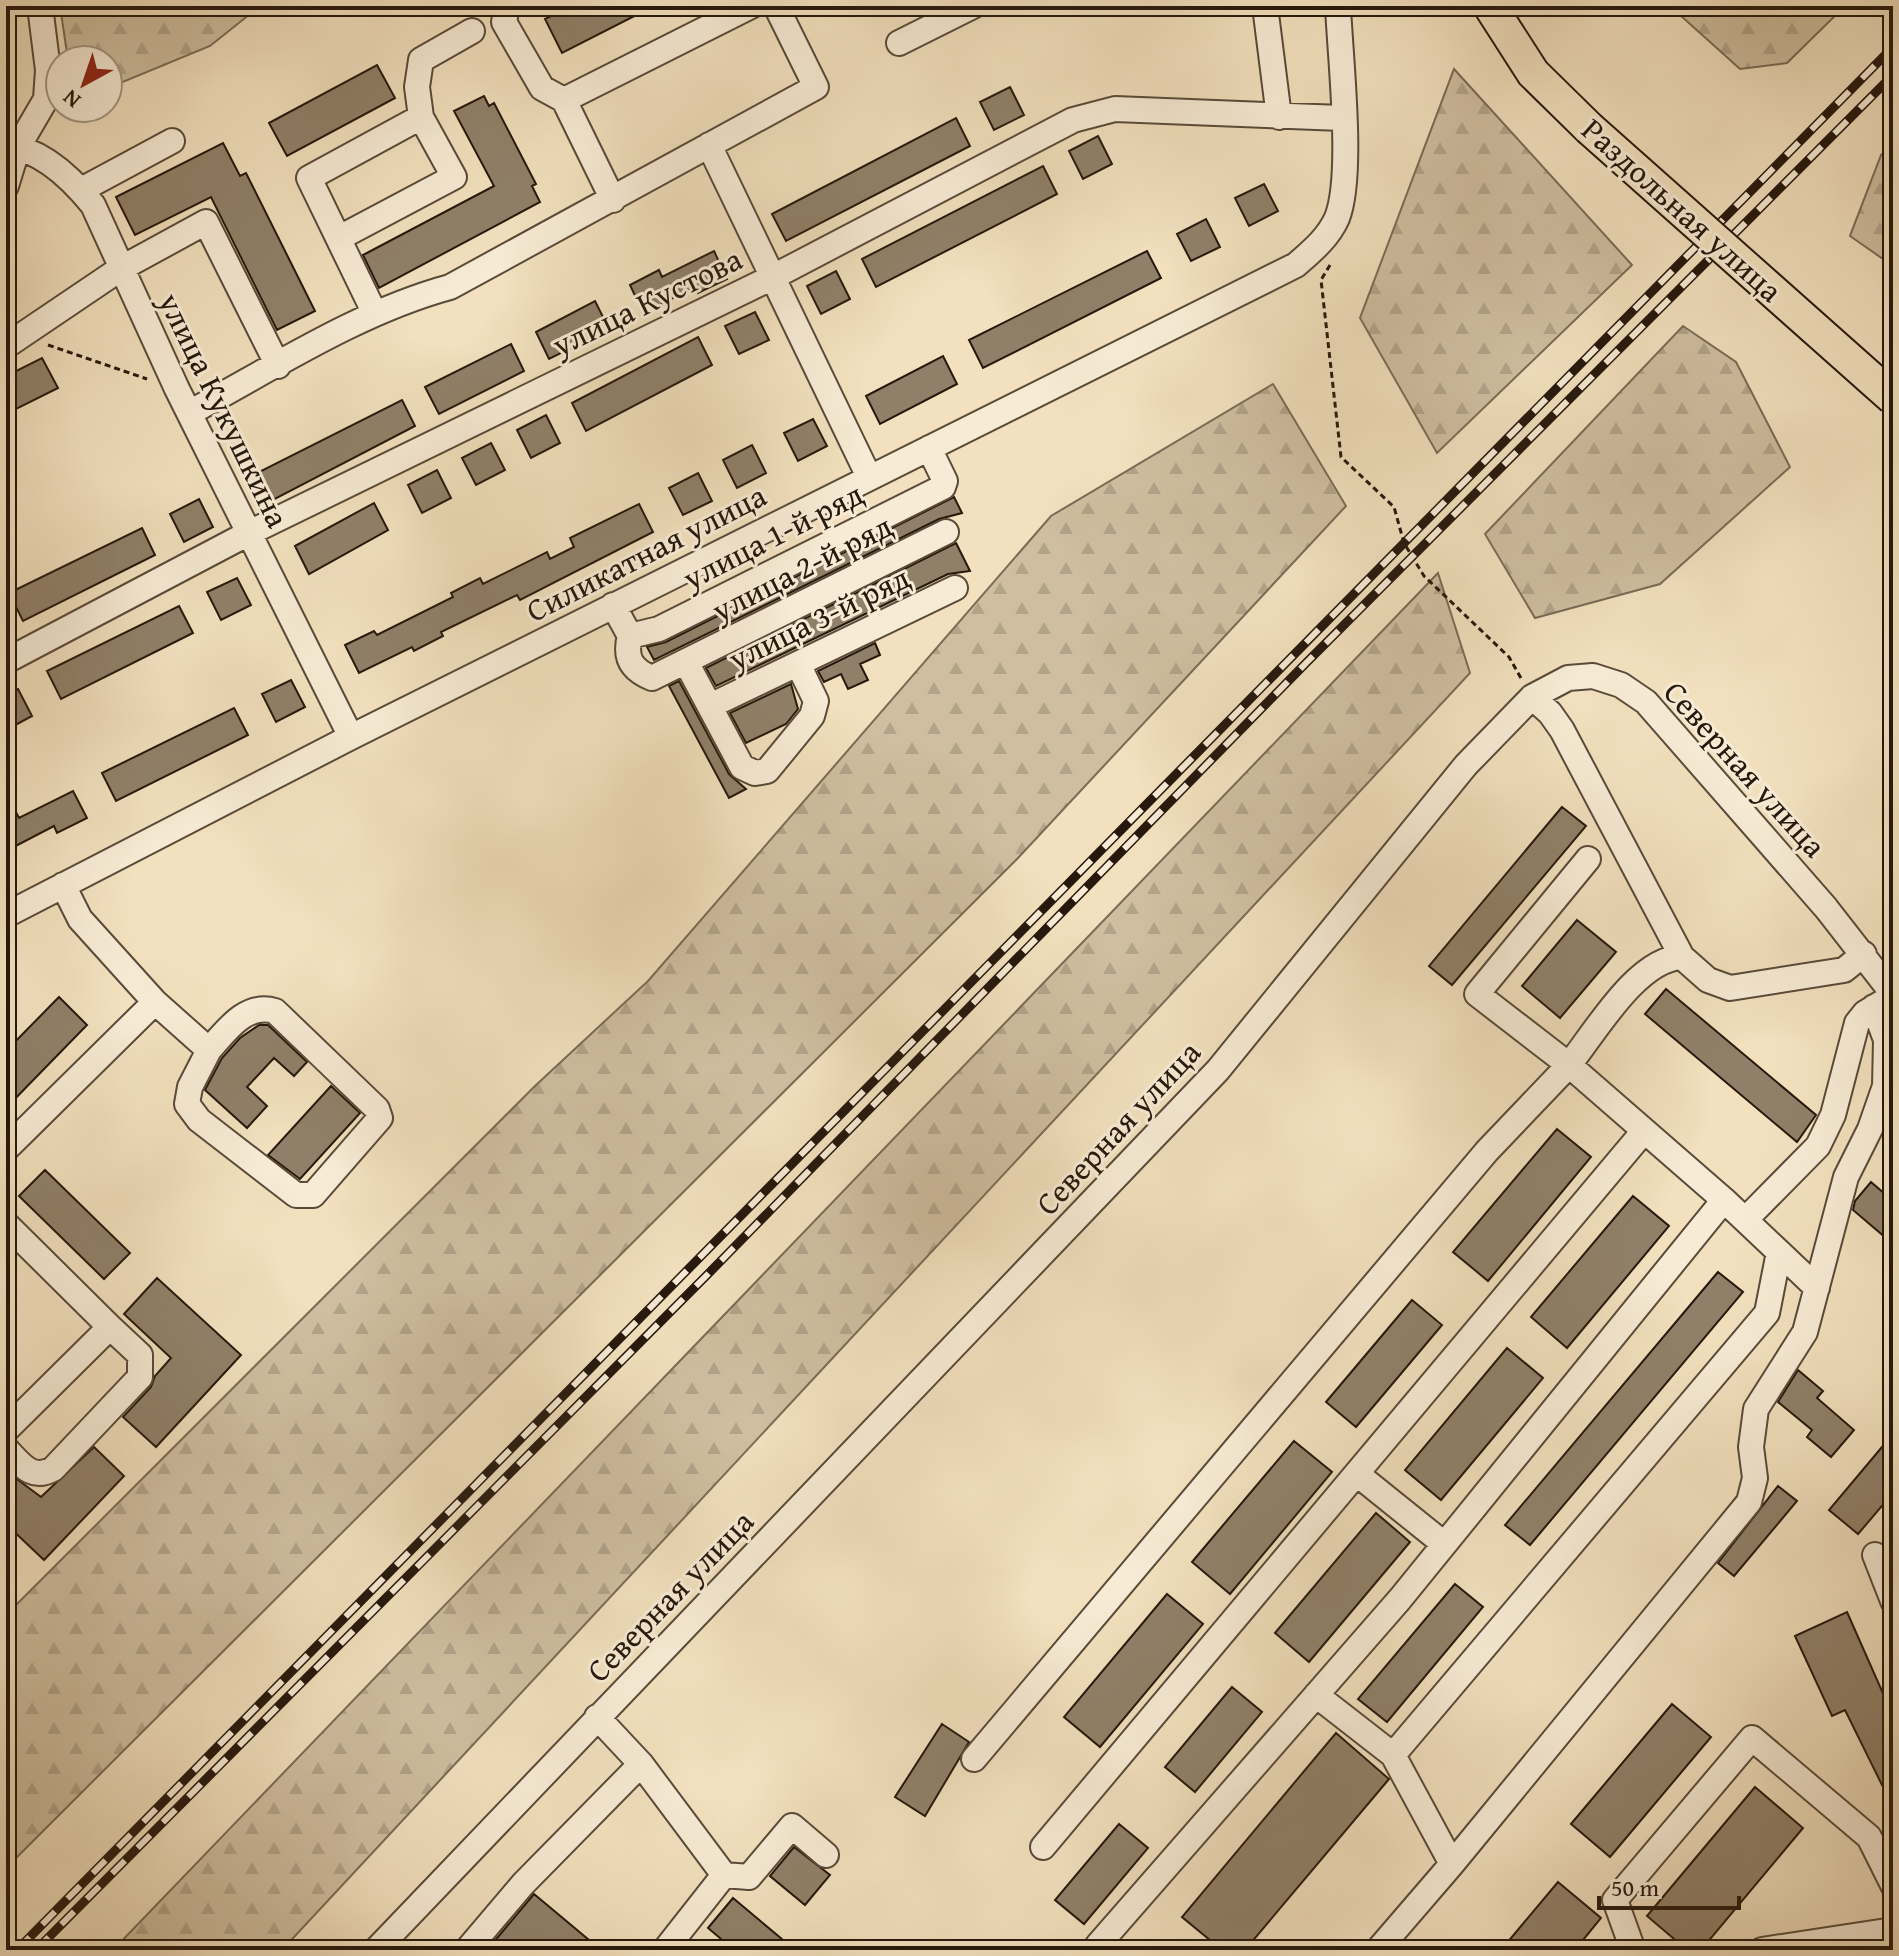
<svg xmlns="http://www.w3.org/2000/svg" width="1899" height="1956" font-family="'Gentium Book Plus',serif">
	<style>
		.forest { fill: url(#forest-firs); stroke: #7a6b56; stroke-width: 2 }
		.building { fill: #908069; stroke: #26180d; stroke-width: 2 }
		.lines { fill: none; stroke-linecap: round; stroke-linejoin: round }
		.minor-casing { stroke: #594a39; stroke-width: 28 }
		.major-casing { stroke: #26180d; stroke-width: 36 }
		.path { stroke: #26180d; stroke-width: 3; stroke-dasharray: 6 4; stroke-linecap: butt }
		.minor { stroke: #f7ebd5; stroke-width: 24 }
		.major { stroke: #f2e0be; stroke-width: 32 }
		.rail-casing { stroke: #26180d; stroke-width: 9 }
		.rail { stroke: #f7ebd5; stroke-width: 6; stroke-dasharray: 18; stroke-linecap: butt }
		.major-bridge-casing { stroke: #26180d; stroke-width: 36; stroke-linecap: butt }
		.major-bridge { stroke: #f2e0be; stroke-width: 32 }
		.labels { text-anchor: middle; stroke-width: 6; stroke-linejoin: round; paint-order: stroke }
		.street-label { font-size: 32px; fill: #26180d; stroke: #f7ebd5 }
	</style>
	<defs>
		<pattern id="forest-firs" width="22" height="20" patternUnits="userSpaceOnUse" patternTransform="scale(2)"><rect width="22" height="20" fill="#cfbea0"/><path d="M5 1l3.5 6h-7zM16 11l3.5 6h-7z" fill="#b2a389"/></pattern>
	</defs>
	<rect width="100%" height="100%" fill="#f2e0be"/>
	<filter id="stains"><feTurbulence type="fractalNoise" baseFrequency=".0025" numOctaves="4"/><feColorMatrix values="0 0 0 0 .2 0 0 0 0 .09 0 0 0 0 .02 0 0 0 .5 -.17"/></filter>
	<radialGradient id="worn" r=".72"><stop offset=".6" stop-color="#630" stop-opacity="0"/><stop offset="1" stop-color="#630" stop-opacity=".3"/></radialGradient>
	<path class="forest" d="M60 6H260L210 46 118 84 108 79V60H68Z
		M1670 6H1845L1787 63 1740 69Z
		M1454 69 1632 265 1437 453 1360 318Z
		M1893 144V266L1850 236 1881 155Z
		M1683 326 1736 362 1790 467 1660 584 1535 618 1485 534Z
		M1273 384 1346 506 1018 858 6 1868V1615L535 1086 648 981 1051 516Z
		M1438 573 1470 673 282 1950H113Z"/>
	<path class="building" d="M571 6H654L562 53 545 19Z
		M377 65 395 98 287 156 269 123Z
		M1010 87 1024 115 994 130 980 102Z
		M484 96 489 106 494 103 536 184 532 186 540 202 379 288 363 255 494 186 454 111Z
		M956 118 970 146 786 241 772 214Z
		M1098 136 1112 164 1083 179 1069 151Z
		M223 143 240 176 246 173 315 311 277 330 211 197 135 235 116 197Z
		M1043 166 1057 194 876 287 862 259Z
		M1264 184 1278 211 1249 226 1235 198Z
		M1206 219 1220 247 1191 261 1177 234Z
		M714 251 727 279 698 293 695 287 643 313 630 285 659 270 662 277Z
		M1147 251 1161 278 983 368 969 340Z
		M836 271 850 299 821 314 807 286Z
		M595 301 609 329 549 359 536 332Z
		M755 312 769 340 739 354 725 326Z
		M698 337 712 365 586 431 572 403Z
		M511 344 524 371 439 414 425 387Z
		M943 356 957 384 880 424 866 396Z
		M42 358 58 388 6 414V376Z
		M402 400 415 426 269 502 255 474Z
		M546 415 560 443 531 458 517 430Z
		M813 419 827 446 798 461 784 433Z
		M491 443 505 470 476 485 462 458Z
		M752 445 766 473 737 488 723 460Z
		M437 470 451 498 422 513 408 485Z
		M698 473 712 501 683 515 669 488Z
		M954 497 962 513 939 519 654 660 647 647 666 642Z
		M199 499 213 527 184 542 170 514Z
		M374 503 388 530 309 574 295 546Z
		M639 504 653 532 520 600 517 595 441 632 443 636 414 651 412 647 359 673 345 645 374 631 377 635 453 597 451 593 480 578 483 584 547 552 550 559 574 547 570 538Z
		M142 528 155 555 23 621 9 593Z
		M956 543 970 571 948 574 716 686 706 668Z
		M237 578 251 605 221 620 207 592Z
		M179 606 193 633 61 699 47 671Z
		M875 643 880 655 860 664 868 680 848 689 841 674 824 682 818 671Z
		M291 680 305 707 276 722 262 694Z
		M679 681 729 774 746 789 729 798 669 686Z
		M791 684 798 709 786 724 746 743 730 713Z
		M18 689 32 716 6 730V695Z
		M234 708 248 735 116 801 102 773Z
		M73 791 87 818 57 833 54 826 6 851V793L19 818Z
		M1562 807 1586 826 1452 985 1429 966Z
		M1577 920 1616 952 1560 1018 1522 986Z
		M1666 989 1816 1115 1797 1142 1645 1014Z
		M59 997 87 1025 6 1108V1051Z
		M259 1025H268L307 1062 294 1076 274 1058 247 1087 267 1106 247 1128 205 1090 222 1058 240 1038Z
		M331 1086 360 1113 300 1179 268 1155Z
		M1557 1129 1591 1157 1488 1281 1453 1252Z
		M45 1170 130 1253 104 1279 19 1196Z
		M1871 1182 1893 1201V1244L1853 1210 1855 1201Z
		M1633 1196 1669 1226 1567 1348 1531 1317Z
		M1718 1272 1743 1292 1530 1545 1505 1525Z
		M157 1278 241 1355 156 1447 123 1417 151 1387 155 1376 171 1358 124 1314Z
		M1412 1300 1442 1325 1356 1427 1326 1402Z
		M1507 1348 1543 1378 1441 1500 1405 1470Z
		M1798 1370 1823 1391 1817 1398 1854 1430 1831 1457 1807 1437 1812 1430 1778 1402Z
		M1294 1441 1332 1472 1230 1594 1192 1562Z
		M94 1447 124 1476 44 1560 6 1524V1471L41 1497Z
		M1882 1447 1893 1456V1493L1858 1534 1829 1510Z
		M1778 1486 1797 1501 1734 1576 1718 1563Z
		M1376 1513 1410 1542 1309 1662 1275 1633Z
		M1455 1584 1483 1607 1387 1722 1358 1699Z
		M1167 1594 1203 1624 1100 1747 1064 1717Z
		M1847 1612 1893 1716V1779L1882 1785 1845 1710 1832 1716 1795 1636Z
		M1232 1687 1262 1712 1195 1792 1165 1767Z
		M1672 1704 1711 1737 1610 1857 1571 1824Z
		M942 1724 969 1742 925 1816 895 1797Z
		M1336 1733 1389 1779 1245 1950H1222L1182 1917Z
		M1755 1787 1803 1828 1701 1950H1687L1647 1916Z
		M1119 1824 1148 1848 1084 1924 1055 1900Z
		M794 1847 830 1875 805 1905 770 1876Z
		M1558 1882 1601 1918 1575 1950H1501Z
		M534 1894 601 1950H487Z
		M733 1898 795 1950H734L708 1928Z"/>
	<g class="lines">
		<defs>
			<path id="minor" d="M507 6 504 22 542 88 564 100
				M1265 6 1279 117
				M899 43 973 6
				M421 117 417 87 421 60 472 31
				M709 145 869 477
				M6 146C41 149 72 179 93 205L177 389 351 737
				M6 186 18 147 46 99 48 70 40 6
				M81 190 172 141
				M613 200 564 100 751 6
				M339 238 454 177 421 117 309 178 375 314
				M6 346 120 269 206 222 278 366
				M189 413C273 368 358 312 450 287L816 87 776 6
				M613 605 630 636C624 658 632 670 652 678L946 532
				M630 636 659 629 943 487 945 481 929 448
				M6 661 249 533 771 278 1073 120 1115 109 1342 118
				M686 662 742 767 755 773 767 771 812 716 816 701 798 664
				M1532 697 1550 713 1562 730 1682 957
				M710 706 955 588
				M6 915 351 737 1296 265C1312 251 1328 238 1337 218 1354 175 1340 57 1338 6
				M155 1002 209 1050 190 1087 187 1104 199 1120 296 1195H313L380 1118 377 1109 275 1011C246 1002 226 1031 209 1050
				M6 1149 155 1002 80 919 63 885
				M1746 1219 1818 1146 1833 1115 1857 1023 1865 1013 1888 999
				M6 1224 110 1327 6 1430
				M1779 1252 1817 1288
				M6 1449C21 1464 31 1481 53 1469L140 1377V1355L110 1327
				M1357 1474 1444 1544
				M1875 1555 1893 1601
				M1316 1695 1393 1755
				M597 1717 641 1764 724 1875 665 1950
				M974 1759 1487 1151 1569 1065 1477 994 1588 859
				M1043 1847 1644 1131
				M1452 1864 1749 1502 1755 1478 1751 1447 1756 1409 1805 1332 1846 1177 1870 1129 1885 1086 1886 1040 1874 1007
				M724 1875 749 1877 792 1826 826 1855
				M1098 1945 1400 1599 1724 1200 1569 1065C1596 1031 1637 959 1682 957L1708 980 1730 988 1844 970 1864 954
				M376 1950 1218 1070 1466 765 1532 697 1568 678 1593 676 1621 685 1646 702 1826 908 1893 994
				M467 1950 523 1884 641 1764
				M1378 1950 1452 1864 1393 1755 1767 1313 1779 1252 1724 1200
				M1633 1950 1615 1900 1752 1738 1869 1837 1893 1885
				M1762 1950 1893 1930"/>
			<path id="major" d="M1490 6 1533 73 1589 128"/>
		</defs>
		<use href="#minor" class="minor-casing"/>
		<use href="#major" class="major-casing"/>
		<path class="path" d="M1330 265 1321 280 1341 457 1394 507 1404 543 1424 576 1509 657 1522 680
			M48 345 147 379"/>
		<use href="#minor" class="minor"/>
		<use href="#major" class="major"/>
		<defs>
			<path id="rail" d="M17 1950 1893 47
				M36 1950 708 1274 1307 662 1893 75"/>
		</defs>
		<use href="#rail" class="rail-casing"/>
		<use href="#rail" class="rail"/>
		<defs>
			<path id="major-bridge" d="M1589 128 1893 398"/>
		</defs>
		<use href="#major-bridge" class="major-bridge-casing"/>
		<use href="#major-bridge" class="major-bridge"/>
	</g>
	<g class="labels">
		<g class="street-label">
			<text transform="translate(1682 210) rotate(42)" y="11">Раздольная улица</text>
			<text transform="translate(647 302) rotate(-26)" y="11">улица Кустова</text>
			<text transform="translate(224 410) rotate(64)" y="11">улица Кукушкина</text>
			<text transform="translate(773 536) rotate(-27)" y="11">улица 1-й ряд</text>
			<text transform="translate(646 553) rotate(-27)" y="11">Силикатная улица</text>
			<text transform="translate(802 568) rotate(-27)" y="11">улица 2-й ряд</text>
			<text transform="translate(819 618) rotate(-26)" y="11">улица 3-й ряд</text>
			<text transform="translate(1745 769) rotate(48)" y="11">Северная улица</text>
			<text transform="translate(1118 1128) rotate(-47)" y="11">Северная улица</text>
			<text transform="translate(670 1596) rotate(-46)" y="11">Северная улица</text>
		</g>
	</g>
	<rect width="1899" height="1956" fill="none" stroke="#f2e0be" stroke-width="32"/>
	<rect x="8" y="8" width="1883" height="1940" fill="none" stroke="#26180d" stroke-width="4"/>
	<rect x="16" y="16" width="1867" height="1924" fill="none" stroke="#26180d" stroke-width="2"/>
	<g transform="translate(84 84) rotate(220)"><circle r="38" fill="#f7ebd5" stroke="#a39785" stroke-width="2"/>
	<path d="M0-6L14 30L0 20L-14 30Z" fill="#8f2418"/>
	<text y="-12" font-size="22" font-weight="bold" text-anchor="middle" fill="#26180d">N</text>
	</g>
	<path d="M1599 1896v12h140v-12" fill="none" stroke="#26180d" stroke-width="4"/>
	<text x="1611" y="1896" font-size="24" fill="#26180d" stroke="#f7ebd5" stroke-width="6" paint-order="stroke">50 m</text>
	<rect width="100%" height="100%" filter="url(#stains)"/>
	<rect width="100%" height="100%" fill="url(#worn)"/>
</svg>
